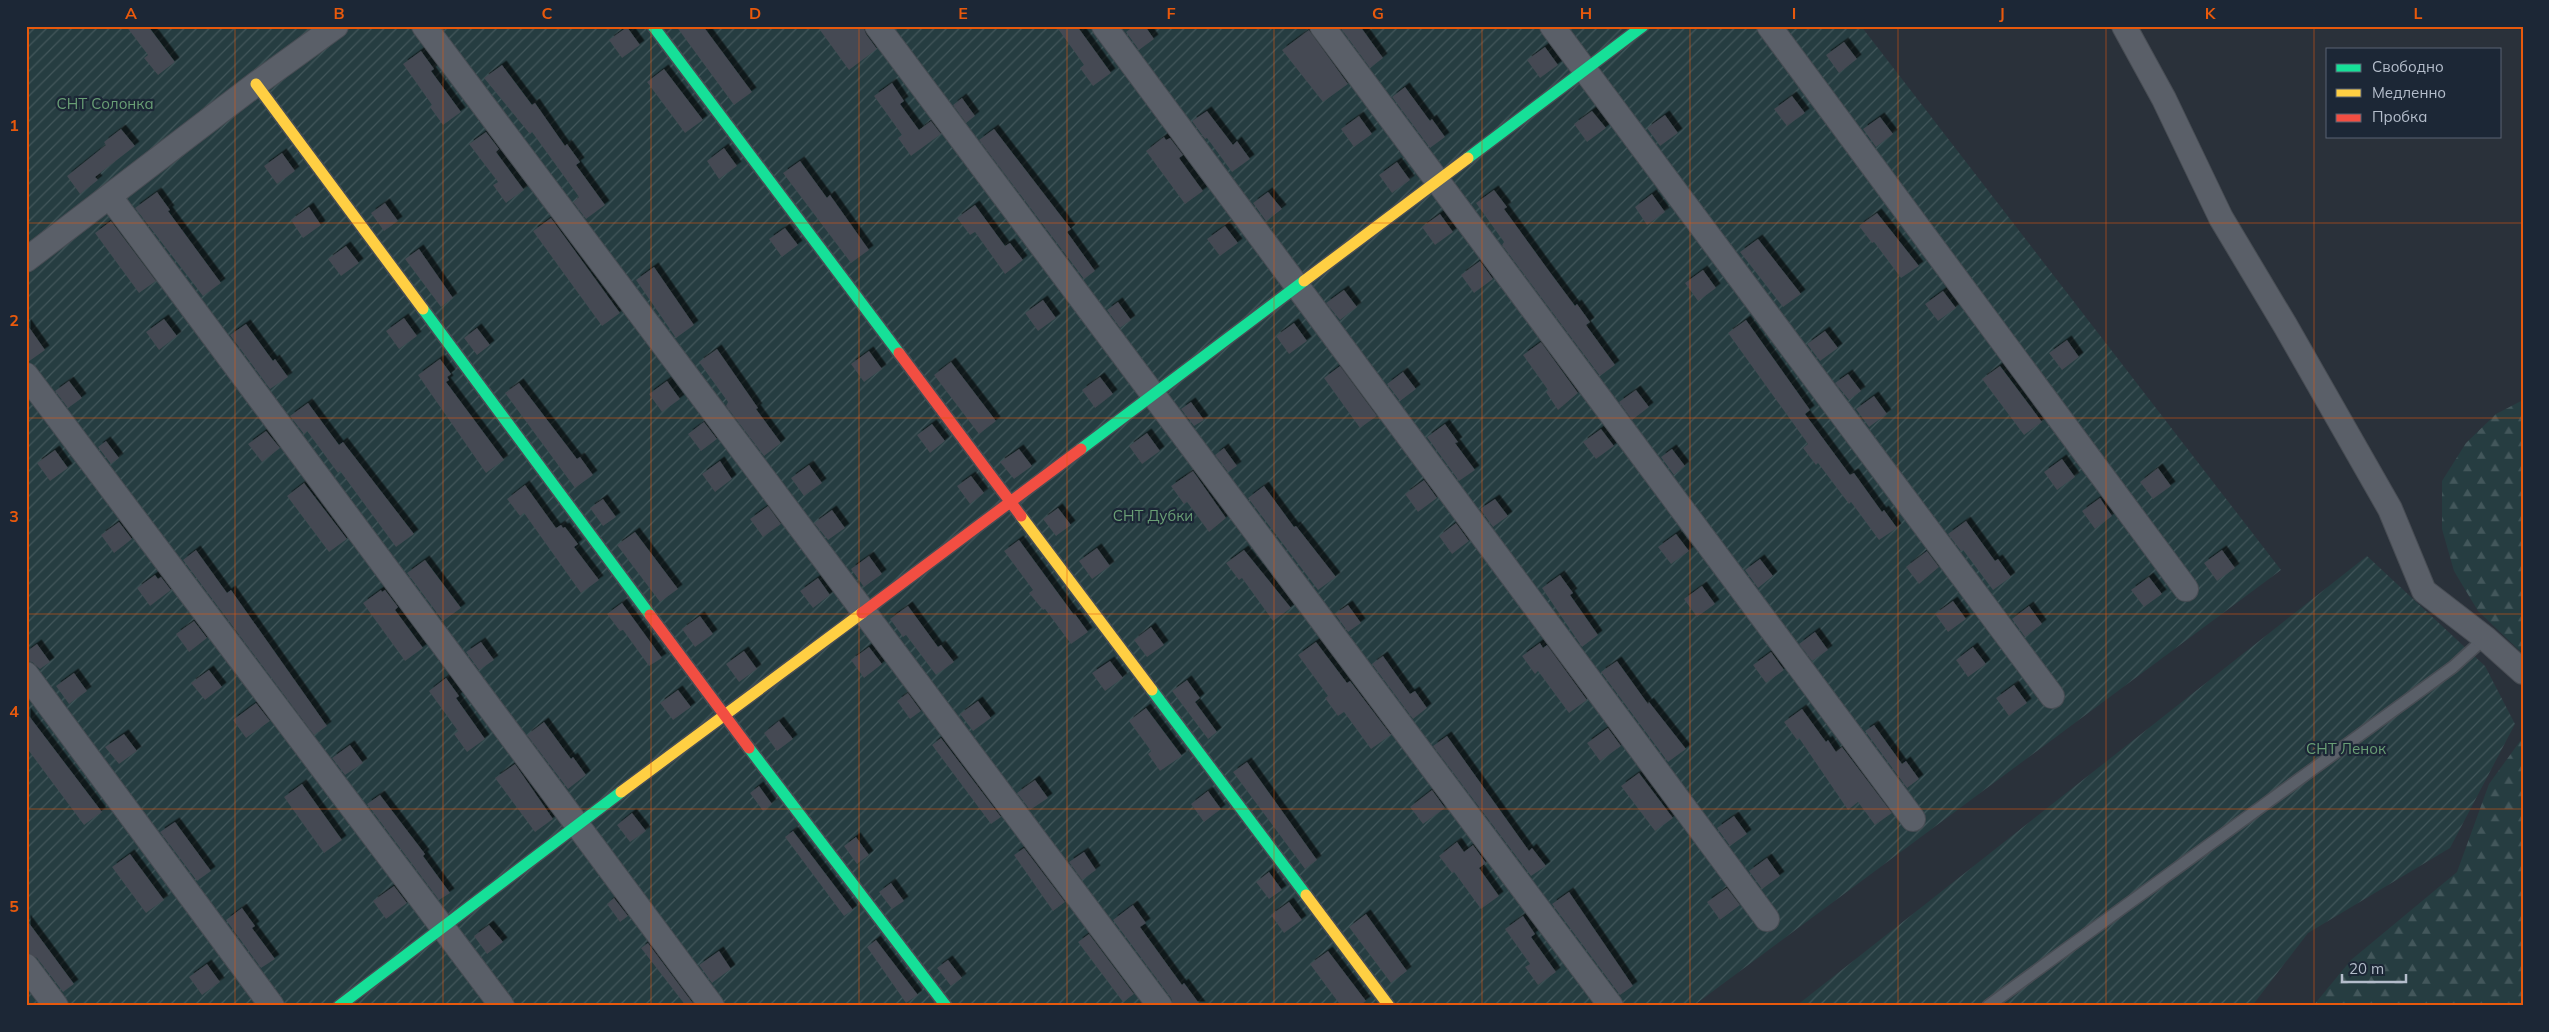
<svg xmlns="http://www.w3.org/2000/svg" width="2549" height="1032" font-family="Mulish,sans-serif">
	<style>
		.forest { fill: url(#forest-firs) }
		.garden { fill: url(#garden-furrows) }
		.building { fill: #444a52; filter: url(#shadow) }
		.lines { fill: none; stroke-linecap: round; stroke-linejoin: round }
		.lane-casing { stroke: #484d54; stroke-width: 14 }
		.street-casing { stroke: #484d54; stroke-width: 26 }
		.fast-casing { stroke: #484d54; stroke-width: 14 }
		.slow-casing { stroke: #484d54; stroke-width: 14 }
		.jam-casing { stroke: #484d54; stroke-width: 14 }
		.lane { stroke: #5a5f68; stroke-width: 11 }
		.street { stroke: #5a5f68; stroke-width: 24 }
		.fast { stroke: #16e098; stroke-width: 11 }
		.slow { stroke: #ffcf43; stroke-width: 11 }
		.jam { stroke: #f24e42; stroke-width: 11 }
		.grid { fill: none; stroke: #e8590c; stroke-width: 1; stroke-opacity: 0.55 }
		.labels { text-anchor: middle; stroke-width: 4.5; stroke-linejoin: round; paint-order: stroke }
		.park-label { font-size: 15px; fill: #699e75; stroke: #1c2736 }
		.neatline { fill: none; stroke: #e8590c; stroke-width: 2 }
		.grid-label { font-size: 16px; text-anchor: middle; font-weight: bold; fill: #e8590c }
	</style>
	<defs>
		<pattern id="forest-firs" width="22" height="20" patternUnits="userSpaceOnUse" patternTransform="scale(1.25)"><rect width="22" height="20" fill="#263d41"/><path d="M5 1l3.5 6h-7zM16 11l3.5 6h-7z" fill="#43575b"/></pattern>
		<pattern id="garden-furrows" width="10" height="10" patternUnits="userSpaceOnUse" patternTransform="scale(1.25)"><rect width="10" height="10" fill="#263d41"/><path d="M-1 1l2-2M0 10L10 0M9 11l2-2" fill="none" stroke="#43575b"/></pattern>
		<filter id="shadow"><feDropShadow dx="4.5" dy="-4.5" stdDeviation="0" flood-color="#0009"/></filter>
	</defs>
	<rect width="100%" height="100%" fill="#2a313a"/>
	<path class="forest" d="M2523 400V654L2478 611 2454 571 2442 529V481L2466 443 2496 414Z
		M2523 737V1006H2313L2351 960 2457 872 2489 784Z"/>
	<path class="garden" d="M26 26H1861L2281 570 1693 1006H26Z
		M2367 556 2485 666 2515 724 2450 848 2308 933 2252 1006H1796Z"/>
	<path class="building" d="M126 26H148L175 62 158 75 144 58 148 55Z
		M676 26H703L752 92 734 105Z
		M817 26H863L866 34 877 49 849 70Z
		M1056 26H1077L1111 73 1093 86 1080 68 1084 65Z
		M1134 26H1145L1154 39 1139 50 1126 32Z
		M1339 26H1360L1383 58 1370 68Z
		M627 27 640 45 622 58 609 40Z
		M1309 30 1348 84 1323 102 1282 50Z
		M1844 42 1857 59 1839 73 1826 55Z
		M1545 47 1558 65 1540 78 1527 60Z
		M421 51 434 69 431 71 461 112 443 125 430 107 432 105 403 64Z
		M502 65 532 105 535 103 565 146 567 144 580 162 576 165 605 205 586 219 573 202 579 197 532 132 530 134 484 78Z
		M664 69 703 120 685 133 647 82Z
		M892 83 904 101 900 104 919 130 931 121 941 134 911 156 898 138 902 135 874 96Z
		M1405 87 1430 121 1432 119 1445 137 1430 148 1392 97Z
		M1792 96 1805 113 1787 126 1774 109Z
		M962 98 975 116 966 123 953 105Z
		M1207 111 1233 145 1237 141 1250 159 1232 172 1207 138 1205 139 1192 121Z
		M1592 111 1606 128 1587 142 1574 124Z
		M1665 115 1678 133 1660 146 1647 128Z
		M1359 116 1372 134 1354 147 1341 129Z
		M1880 117 1893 134 1876 147 1863 129Z
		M121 129 135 146 95 177 98 180 80 194 67 176 106 145 104 142Z
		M994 129 1071 229 1067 232 1095 271 1084 279 979 140Z
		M486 132 499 149 496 152 524 190 506 203 493 185 498 182 469 144Z
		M1164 137 1166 140 1170 138 1183 155 1179 158 1203 191 1185 204 1146 151Z
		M724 148 737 166 719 179 707 161Z
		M282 153 295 171 277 184 264 166Z
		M800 161 827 198 830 195 869 250 851 263 783 173Z
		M1397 162 1410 180 1392 193 1379 175Z
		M1494 190 1507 207 1504 209 1549 271 1575 306 1577 304 1590 322 1586 325 1615 365 1600 376 1502 245 1504 242 1476 203Z
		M157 192 170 210 168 211 221 283 203 296 135 208Z
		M1268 192 1282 209 1266 221 1253 203Z
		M1652 194 1665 212 1647 225 1635 207Z
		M385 203 398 221 384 231 371 213Z
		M975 205 1005 246 1010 243 1023 260 1005 274 975 232 970 235 957 218Z
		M309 207 321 225 303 238 291 220Z
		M1877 213 1919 266 1901 278 1874 242 1872 243 1859 226Z
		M1440 214 1453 232 1435 245 1422 227Z
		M551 218 620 313 602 326 533 231Z
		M111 221 156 281 139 293 95 233Z
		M1225 226 1238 243 1220 256 1207 239Z
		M785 228 798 245 782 257 769 239Z
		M1758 239 1801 294 1783 307 1740 252Z
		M346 246 359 263 341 276 328 259Z
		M419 249 453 298 441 307 405 259Z
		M1480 261 1493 279 1474 293 1461 275Z
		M654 267 694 325 676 338 636 280Z
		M1703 270 1716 288 1698 301 1685 283Z
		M1344 290 1357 307 1340 320 1326 303Z
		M1943 291 1956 308 1938 321 1925 304Z
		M1043 300 1056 318 1038 331 1025 313Z
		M1118 302 1131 320 1120 328 1107 310Z
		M404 318 417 336 399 349 386 331Z
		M164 319 177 336 159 350 146 332Z
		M1746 320 1810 410 1805 414 1850 475 1854 473 1882 512 1884 510 1897 528 1879 540 1851 502 1849 504 1818 463 1816 465 1803 448 1808 444 1728 333Z
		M26 323 45 350 28 362H26Z
		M1294 323 1307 341 1289 354 1276 336Z
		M246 324 273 361 275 359 288 377 270 389 230 335Z
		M477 328 490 345 477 355 464 338Z
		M1825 331 1838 348 1820 361 1807 344Z
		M2067 340 2079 357 2062 370 2049 353Z
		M1541 342 1578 393 1558 410 1546 392 1548 390 1523 355Z
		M717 349 758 408 756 409 781 443 764 456 726 406 728 402 699 362Z
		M869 351 882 369 864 382 851 364Z
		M440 359 451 374 447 377 449 380 446 382 504 460 486 473 418 375Z
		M951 362 996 421 979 434 934 375Z
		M1340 366 1377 416 1360 428 1324 378Z
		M2000 366 2042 422 2024 435 1982 379Z
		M1403 372 1416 389 1400 401 1387 384Z
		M1848 374 1861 391 1849 400 1835 383Z
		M1100 377 1113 394 1095 408 1082 390Z
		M69 381 82 398 68 408 55 391Z
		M667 381 680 399 662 412 649 394Z
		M519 383 577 459 580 457 593 475 575 488 505 393Z
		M1636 390 1649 407 1632 420 1619 402Z
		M1874 396 1887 414 1869 427 1856 409Z
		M1191 402 1204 420 1194 426 1181 409Z
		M308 403 339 445 343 442 414 534 396 547 340 471 338 473 307 431 304 434 290 416Z
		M704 422 717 439 701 451 688 434Z
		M932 424 945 441 930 453 917 435Z
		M1445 424 1458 442 1455 443 1475 470 1459 481 1427 437Z
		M1601 429 1614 446 1596 459 1583 442Z
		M266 431 280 448 262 462 248 444Z
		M1147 433 1160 451 1142 464 1129 446Z
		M106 441 119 458 111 464 98 447Z
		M1224 448 1237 466 1228 472 1215 455Z
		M1019 449 1032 466 1014 479 1000 462Z
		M1672 449 1685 466 1674 475 1661 457Z
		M55 450 68 468 50 481 37 463Z
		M2062 459 2075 477 2057 490 2044 472Z
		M720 461 732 479 715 492 702 474Z
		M809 465 822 483 804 496 791 478Z
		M2158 468 2171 486 2153 499 2140 482Z
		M1193 471 1226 518 1209 532 1187 502 1184 504 1171 486Z
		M971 476 984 493 970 504 957 486Z
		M1424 480 1437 498 1418 512 1405 494Z
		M304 483 347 539 329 552 287 496Z
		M525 485 556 528 561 525 563 528 565 527 578 544 574 547 599 580 581 593 524 513 520 516 507 499Z
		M1264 486 1294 527 1296 526 1336 577 1318 590 1248 498Z
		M2100 498 2112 516 2095 529 2082 511Z
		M603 499 616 517 603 526 590 508Z
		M1495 499 1508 516 1493 527 1480 509Z
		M768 506 781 524 763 537 750 519Z
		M1058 508 1071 525 1056 536 1043 519Z
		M832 510 845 528 828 540 814 523Z
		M1966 521 1995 561 1998 559 2011 577 1993 590 1963 550 1961 551 1948 534Z
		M119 522 132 539 114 553 101 535Z
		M1456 523 1469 541 1452 554 1439 536Z
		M635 532 678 589 660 602 617 545Z
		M1676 534 1689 551 1671 564 1658 547Z
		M1019 540 1074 615 1075 614 1088 632 1071 644 1045 609 1043 610 1029 593 1033 590 1004 551Z
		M1097 548 1110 566 1092 579 1079 561Z
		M196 550 227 593 231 590 327 726 314 735 183 560Z
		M1244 550 1291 608 1273 621 1242 578 1239 580 1226 563Z
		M2222 550 2235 568 2217 581 2204 563Z
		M1927 551 1939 567 1919 584 1906 567Z
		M869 556 882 574 864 587 851 569Z
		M1760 559 1773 576 1758 588 1745 570Z
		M425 560 461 608 443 621 407 573Z
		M155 575 158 579 161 577 171 590 150 606 137 588Z
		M1560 575 1573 593 1570 595 1598 635 1582 647 1542 588Z
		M2149 577 2162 594 2144 607 2131 590Z
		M818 578 830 595 813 608 800 591Z
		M1702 586 1715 604 1697 617 1684 599Z
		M381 590 382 592 385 590 398 607 395 610 423 648 405 661 363 603Z
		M1953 601 1966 619 1948 632 1935 614Z
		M622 603 662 658 649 666 623 630 620 631 607 614Z
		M1348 605 1361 623 1348 632 1335 614Z
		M908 606 938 647 941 645 954 662 936 675 906 635 903 637 890 619Z
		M2029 606 2042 624 2025 637 2012 619Z
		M700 616 713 634 695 647 682 629Z
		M194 621 207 638 189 652 176 634Z
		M1151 627 1164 645 1147 657 1134 640Z
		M1815 632 1828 650 1812 661 1799 644Z
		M481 642 494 660 479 670 466 652Z
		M1316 642 1347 683 1350 681 1391 735 1371 749 1344 712 1338 716 1325 698 1328 696 1298 655Z
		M1540 643 1543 648 1547 645 1587 700 1569 713 1538 671 1535 674 1522 656Z
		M37 644 50 662 40 669 32 662 26 661V652Z
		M869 647 882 664 864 678 851 660Z
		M1973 647 1986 664 1968 677 1956 660Z
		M744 651 757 669 739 682 726 664Z
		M1771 652 1784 670 1766 683 1753 665Z
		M1383 656 1410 694 1415 691 1427 708 1413 719 1372 664Z
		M1110 661 1123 678 1105 691 1092 673Z
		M1617 661 1648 704 1649 702 1686 749 1668 762 1601 672Z
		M209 670 222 687 205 700 191 683Z
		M74 673 87 691 69 704 56 686Z
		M446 678 459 696 456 698 485 739 467 752 454 734 458 731 429 691Z
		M1187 680 1200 698 1195 702 1217 732 1208 739 1172 691Z
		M2014 685 2027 703 2009 716 1996 698Z
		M678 690 691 707 673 720 660 703Z
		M908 693 921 711 910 719 897 701Z
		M978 701 991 718 973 731 960 714Z
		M256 703 270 721 246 738 233 720Z
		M1146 708 1182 756 1160 771 1148 754 1151 751 1129 721Z
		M1802 709 1826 742 1828 740 1836 752 1842 747 1892 813 1875 825 1858 802 1848 810 1799 738 1797 740 1784 722Z
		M26 712 102 812 84 825 26 747Z
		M779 721 793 739 777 751 764 733Z
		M544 722 571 759 573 757 586 775 568 789 527 735Z
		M1874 725 1902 764 1906 761 1919 779 1907 788 1865 731Z
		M1608 728 1621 746 1600 761 1587 743Z
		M124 734 137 751 119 764 105 747Z
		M1447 736 1529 851 1532 848 1546 866 1531 876 1433 746Z
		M941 738 1001 817 991 824 932 745Z
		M350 745 363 763 345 775 332 758Z
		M1247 762 1317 860 1305 869 1233 772Z
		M515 764 553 819 535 832 495 778Z
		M1639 773 1673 818 1655 831 1621 786Z
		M1035 780 1048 798 1030 810 1017 793Z
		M302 784 342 840 324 853 284 797Z
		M759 786 772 804 763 811 750 793Z
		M1432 790 1445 808 1423 824 1410 807Z
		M1208 791 1221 809 1204 822 1191 804Z
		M380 795 425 854 423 856 450 893 439 900 367 804Z
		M632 813 646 831 630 842 617 825Z
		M1734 816 1747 834 1730 846 1717 828Z
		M175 822 211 871 197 881 160 832Z
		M793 831 853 910 844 916 785 837Z
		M856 837 869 855 857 864 844 846Z
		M1457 842 1464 852 1473 845 1486 863 1479 868 1499 896 1481 909 1454 872 1452 873 1439 856Z
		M1024 848 1065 902 1053 911 1014 855Z
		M1084 852 1096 870 1082 880 1069 862Z
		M130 854 164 900 146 913 112 867Z
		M1767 858 1780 876 1762 889 1749 871Z
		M1269 872 1282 890 1269 899 1256 882Z
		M891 883 904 901 892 909 879 892Z
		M394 886 407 903 386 919 373 901Z
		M1727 888 1740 905 1720 920 1707 902Z
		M1569 892 1633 986 1620 995 1552 904Z
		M614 898 628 916 620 922 607 904Z
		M1289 902 1302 920 1284 933 1271 915Z
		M1133 905 1146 923 1140 927 1182 985 1184 983 1201 1006H1174L1171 998 1113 920Z
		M242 908 255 926 252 928 275 959 261 968 226 920Z
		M1366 914 1407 971 1391 983 1349 927Z
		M1523 916 1535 934 1531 937 1556 972 1538 985 1525 967 1530 964 1505 929Z
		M26 919 74 984 63 992 37 958 26 953Z
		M489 925 503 942 487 954 474 936Z
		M1089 934 1134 994 1123 1002 1078 942Z
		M876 940 918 995 906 1003 867 947Z
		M648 943 695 1006H686L655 966 641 948Z
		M719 951 731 969 712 983 699 965Z
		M1328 951 1366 1001 1359 1006H1341L1310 964Z
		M948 960 962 978 951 986 937 968Z
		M207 964 220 982 202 995 189 977Z"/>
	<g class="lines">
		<defs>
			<path id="lane" d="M1988 1006 2453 667 2485 638"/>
			<path id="street" d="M424 26 1160 1006
				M877 26 1611 1006
				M1104 26 1767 919
				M1322 26 1913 819
				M1552 26 2052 696
				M1769 26 2186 589
				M2124 26 2164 99 2221 218 2285 325 2390 509 2424 591 2485 638 2523 672
				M113 201 712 1006
				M26 260 256 84 336 26
				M26 375 502 1006
				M26 674 272 1006
				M26 966 56 1006"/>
			<path id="fast" d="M653 26 899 353
				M1468 158 1643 26
				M423 309 650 615
				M1081 449 1304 281
				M1152 690 1306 895
				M749 748 946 1006
				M339 1006 621 792"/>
			<path id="slow" d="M256 84 423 309
				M1304 281 1468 158
				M1021 516 1152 690
				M621 792 862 613
				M1306 895 1389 1006"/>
			<path id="jam" d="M899 353 1021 516
				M862 613 1081 449
				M650 615 749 748"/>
		</defs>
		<use href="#lane" class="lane-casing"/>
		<use href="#street" class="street-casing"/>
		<use href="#fast" class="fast-casing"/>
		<use href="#slow" class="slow-casing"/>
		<use href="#jam" class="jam-casing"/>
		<use href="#lane" class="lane"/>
		<use href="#street" class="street"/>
		<use href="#fast" class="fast"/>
		<use href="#slow" class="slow"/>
		<use href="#jam" class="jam"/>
	</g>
	<path class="grid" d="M235 26V1006M443 26V1006M651 26V1006M859 26V1006M1067 26V1006M1274 26V1006M1482 26V1006M1690 26V1006M1898 26V1006M2106 26V1006M2314 26V1006M26 223H2523M26 418H2523M26 614H2523M26 809H2523"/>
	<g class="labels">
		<g class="park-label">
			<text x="105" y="109">СНТ Солонка</text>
			<text x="1153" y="521">СНТ Дубки</text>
			<text x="2346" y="754">СНТ Ленок</text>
		</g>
	</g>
	<rect width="2549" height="1032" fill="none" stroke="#1c2736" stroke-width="55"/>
	<rect x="2326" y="48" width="175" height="90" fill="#1c2736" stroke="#596372"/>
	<rect x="2336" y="64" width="25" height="8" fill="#16e098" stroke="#596372"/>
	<text x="2372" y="72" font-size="15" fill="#b4bdcb">Свободно</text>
	<rect x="2336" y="89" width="25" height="8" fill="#ffcf43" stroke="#596372"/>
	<text x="2372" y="98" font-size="15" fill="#b4bdcb">Медленно</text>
	<rect x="2336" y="114" width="25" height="8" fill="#f24e42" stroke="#596372"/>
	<text x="2372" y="122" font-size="15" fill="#b4bdcb">Пробка</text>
	<path d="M2342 974v8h64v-8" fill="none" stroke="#b4bdcb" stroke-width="2.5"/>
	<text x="2349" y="974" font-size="15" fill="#b4bdcb" stroke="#1c2736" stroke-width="4" paint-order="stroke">20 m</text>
	<rect x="28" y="28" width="2494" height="976" class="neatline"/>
	<g class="grid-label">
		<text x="131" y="19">A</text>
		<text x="339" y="19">B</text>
		<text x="547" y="19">C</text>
		<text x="755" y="19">D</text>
		<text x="963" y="19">E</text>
		<text x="1171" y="19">F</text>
		<text x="1378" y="19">G</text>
		<text x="1586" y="19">H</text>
		<text x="1794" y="19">I</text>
		<text x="2002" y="19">J</text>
		<text x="2210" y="19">K</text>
		<text x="2418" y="19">L</text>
		<text x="14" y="131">1</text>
		<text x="14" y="326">2</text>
		<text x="14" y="522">3</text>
		<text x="14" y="717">4</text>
		<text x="14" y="912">5</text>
	</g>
</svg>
